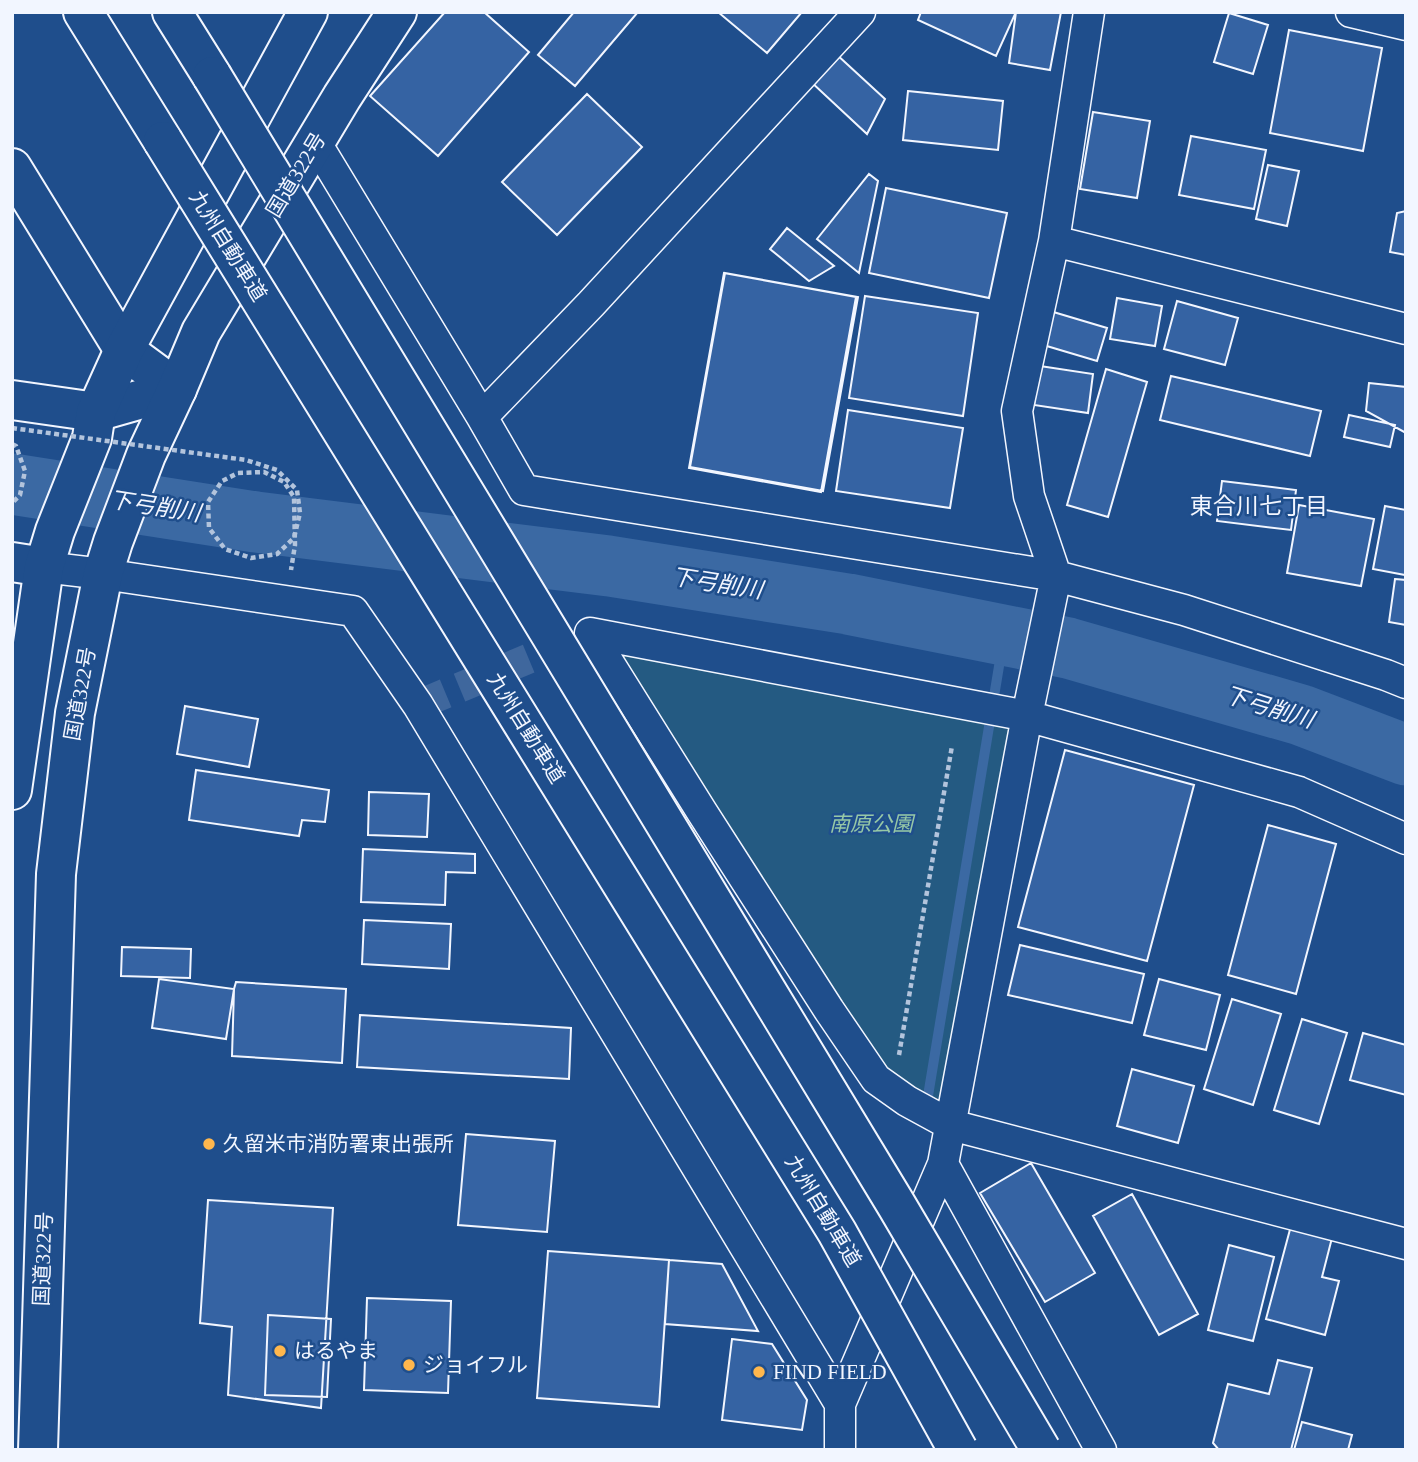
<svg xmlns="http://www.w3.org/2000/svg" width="1418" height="1462" font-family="'Times New Roman','Noto Sans JP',serif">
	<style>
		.green { fill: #245a82; stroke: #a8bbd7; stroke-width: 2 }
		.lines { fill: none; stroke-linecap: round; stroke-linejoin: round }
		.stream { stroke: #3b69a3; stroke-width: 10 }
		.river { stroke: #3b69a3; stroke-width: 61 }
		.building { fill: #3563a3; stroke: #f2f6ff; stroke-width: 2 }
		.minor-tunnel { stroke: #3f679d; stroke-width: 30; stroke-dasharray: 30 15; stroke-linecap: butt }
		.minor-casing { stroke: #f2f6ff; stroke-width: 33 }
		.tertiary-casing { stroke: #f2f6ff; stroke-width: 42 }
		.trunk-casing { stroke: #f2f6ff; stroke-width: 42 }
		.motorway-casing { stroke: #f2f6ff; stroke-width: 42 }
		.path { stroke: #b3c4dc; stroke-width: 4.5; stroke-dasharray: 5 3.5; stroke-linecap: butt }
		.minor { stroke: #1f4e8c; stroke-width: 30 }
		.tertiary { stroke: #1f4e8c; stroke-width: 38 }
		.trunk { stroke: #1f4e8c; stroke-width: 38 }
		.motorway { stroke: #1f4e8c; stroke-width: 38 }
		.motorway-bridge-casing { stroke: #f2f6ff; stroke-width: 42; stroke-linecap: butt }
		.path-bridge { stroke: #b3c4dc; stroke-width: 4.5; stroke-dasharray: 5 3.5; stroke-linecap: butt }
		.motorway-bridge { stroke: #1f4e8c; stroke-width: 38 }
		.poi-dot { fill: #ffb74d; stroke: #1f4e8c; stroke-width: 2.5 }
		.labels { text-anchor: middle; stroke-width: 5; stroke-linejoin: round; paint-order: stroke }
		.street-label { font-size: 21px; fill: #f2f6ff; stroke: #1f4e8c }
		.park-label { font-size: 21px; font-style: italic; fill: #97c8a6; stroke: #1f4e8c }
		.poi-label { font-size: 21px; fill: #f2f6ff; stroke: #1f4e8c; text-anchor: start }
		.water-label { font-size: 23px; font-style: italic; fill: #f2f6ff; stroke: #1f4e8c }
		.neighbourhood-label { font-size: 23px; fill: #f2f6ff; stroke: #1f4e8c }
	</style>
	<rect width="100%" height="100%" fill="#1f4e8c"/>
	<path class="green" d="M590 633 1027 716 951 1125 876 1079Z"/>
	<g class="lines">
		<path class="stream" d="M926 1108 1004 636"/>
		<path class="river" d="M12 484 256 522 609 566 848 604 1068 648 1301 715 1406 755"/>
	</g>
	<path class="building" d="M445 12H484L529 52 438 156 370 96Z
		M574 12H638L575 86 538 55Z
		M718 12H802L767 53Z
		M921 12H1016L996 56 918 20Z
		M1016 12H1061L1050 70 1009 63Z
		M1229 13 1268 25 1253 74 1214 62Z
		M1289 30 1382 48 1363 151 1270 133Z
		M835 53 885 99 867 134 810 81Z
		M908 91 1003 101 998 150 903 140Z
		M587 94 642 147 557 235 502 182Z
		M1093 112 1150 121 1137 198 1080 189Z
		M1191 136 1266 150 1254 209 1179 195Z
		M1268 165 1299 171 1287 226 1256 219Z
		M869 174 878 181 859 273 817 239Z
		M886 188 1007 213 989 298 869 273Z
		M1406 211V255L1390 252 1397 213Z
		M787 228 834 266 809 281 770 249Z
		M724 273 856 297 821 492 689 468Z
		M725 273 858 297 823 491 690 467Z
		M865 296 978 313 963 416 849 398Z
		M1117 298 1162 306 1155 346 1110 339Z
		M1177 301 1238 318 1225 365 1164 349Z
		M1050 311 1107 328 1097 361 1040 344Z
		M1040 366 1093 374 1088 413 1034 405Z
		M1106 369 1147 382 1108 517 1067 505Z
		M1171 376 1321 411 1310 456 1160 420Z
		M1369 383 1406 387V433L1366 411Z
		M848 410 963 428 950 508 836 491Z
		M1349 415 1395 425 1390 447 1344 437Z
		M1222 481 1296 490 1291 530 1217 521Z
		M1299 505 1374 519 1361 586 1287 573Z
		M1385 506 1406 510 1405 575 1373 569Z
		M1395 579 1406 580V625L1389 622Z
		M185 706 258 719 249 767 177 754Z
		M1065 750 1194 785 1147 961 1018 927Z
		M196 770 329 790 325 822 302 820 299 836 189 820Z
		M369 792 429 794 427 837 368 835Z
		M1268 825 1336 844 1296 994 1228 975Z
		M363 849 475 854V873L446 872 445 905 361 902Z
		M364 920 451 924 449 969 362 964Z
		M1020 945 1144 974 1132 1023 1008 995Z
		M122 947 191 949 190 978 121 976Z
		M159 979 234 989 226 1039 152 1028Z
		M1159 979 1220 995 1206 1050 1144 1035Z
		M236 982 346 989 342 1063 232 1056 234 989Z
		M1232 999 1281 1014 1253 1105 1204 1089Z
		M360 1015 571 1028 569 1079 357 1067Z
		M1302 1019 1347 1033 1319 1124 1274 1110Z
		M1363 1033 1406 1045V1095L1350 1080Z
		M1132 1069 1194 1086 1178 1143 1117 1126Z
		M466 1134 555 1141 547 1232 458 1225Z
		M1031 1163 1095 1273 1045 1302 980 1193Z
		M1132 1194 1198 1314 1159 1335 1093 1216Z
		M208 1200 333 1208 321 1408 228 1395 232 1327 200 1323Z
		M1292 1222 1333 1234 1322 1277 1339 1281 1325 1335 1266 1319Z
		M1229 1245 1274 1257 1253 1341 1208 1330Z
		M548 1251 669 1260 659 1407 537 1398Z
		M669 1260 722 1264 758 1331 665 1324Z
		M367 1298 451 1301 448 1393 364 1390Z
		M268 1315 331 1319 327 1397 265 1395Z
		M732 1339 772 1344 807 1400 802 1430 722 1420Z
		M1278 1360 1312 1368 1291 1450H1219L1213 1443 1228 1384 1269 1394Z
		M1302 1422 1352 1435 1348 1450H1294Z"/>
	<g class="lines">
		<path class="minor-tunnel" d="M418 705 590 633"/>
		<defs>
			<path id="minor" d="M1089 12 1054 241 1017 411 1029 496 1056 576 1027 716 943 1164 1101 1450
				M1351 12 1406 25
				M316 143 482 417 524 490 1056 576 1184 610 1386 675 1406 683
				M1054 241 1406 329
				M482 417 591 304 860 12
				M44 567 103 574 353 611 418 705 840 1404V1450
				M1406 839 1299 792 1027 716 590 633 702 812 829 1010 876 1079 907 1101 951 1125 1406 1244
				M840 1404 943 1164"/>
			<path id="tertiary" d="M12 168 124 350 177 389
				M12 400 96 412 177 389
				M12 562 44 567"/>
			<path id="trunk" d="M12 790 44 567 55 531 92 438 96 412 124 350 308 12
				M38 1450 56 874 75 713 103 574 113 542 146 455 177 389 201 332 342 97 397 12"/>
			<path id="motorway" d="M83 12 163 141
				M172 12 212 76"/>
		</defs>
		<use href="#minor" class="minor-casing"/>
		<use href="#tertiary" class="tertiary-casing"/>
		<use href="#trunk" class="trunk-casing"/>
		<use href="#motorway" class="motorway-casing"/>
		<path class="path" d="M12 444 16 446 25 471 20 495 12 503
			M238 473 264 472 284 482 294 497 295 545 291 570
			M899 1055 952 746"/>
		<use href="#minor" class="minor"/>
		<use href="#tertiary" class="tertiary"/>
		<use href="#trunk" class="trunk"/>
		<use href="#motorway" class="motorway"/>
		<defs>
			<path id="motorway-bridge" d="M212 76 897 1206 1041 1450
				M163 141 837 1232 958 1450"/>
		</defs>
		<use href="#motorway-bridge" class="motorway-bridge-casing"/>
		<path class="path-bridge" d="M12 428 246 460 277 470 297 490 300 513 294 538 277 554 251 558 225 549 209 528 208 502 222 481 238 473"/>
		<use href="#motorway-bridge" class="motorway-bridge"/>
	</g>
	<g class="poi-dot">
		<circle cx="209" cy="1144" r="7"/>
		<circle cx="280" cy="1351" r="7"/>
		<circle cx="409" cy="1365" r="7"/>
		<circle cx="759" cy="1372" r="7"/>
	</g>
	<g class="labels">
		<g class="street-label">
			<text transform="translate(296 175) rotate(-59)" y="7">国道322号</text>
			<text transform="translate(228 246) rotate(58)" y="7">九州自動車道</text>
			<text transform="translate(80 694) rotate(-80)" y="7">国道322号</text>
			<text transform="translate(526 728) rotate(58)" y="7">九州自動車道</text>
			<text transform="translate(823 1211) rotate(59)" y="7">九州自動車道</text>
			<text transform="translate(43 1259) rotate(-88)" y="7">国道322号</text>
		</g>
		<g class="park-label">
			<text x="871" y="831">南原公園</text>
		</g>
		<g class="poi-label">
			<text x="223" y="1151">久留米市消防署東出張所</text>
			<text x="294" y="1358">はるやま</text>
			<text x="423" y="1372">ジョイフル</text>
			<text x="773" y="1379">FIND FIELD</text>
		</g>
		<g class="water-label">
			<text transform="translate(155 506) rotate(9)" y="8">下弓削川</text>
			<text transform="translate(717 583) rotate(9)" y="8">下弓削川</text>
			<text transform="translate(1269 707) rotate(17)" y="8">下弓削川</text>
		</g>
		<g class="neighbourhood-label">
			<text x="1259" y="514">東合川七丁目</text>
		</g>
	</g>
	<rect width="1418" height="1462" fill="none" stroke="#f2f6ff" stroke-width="28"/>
</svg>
